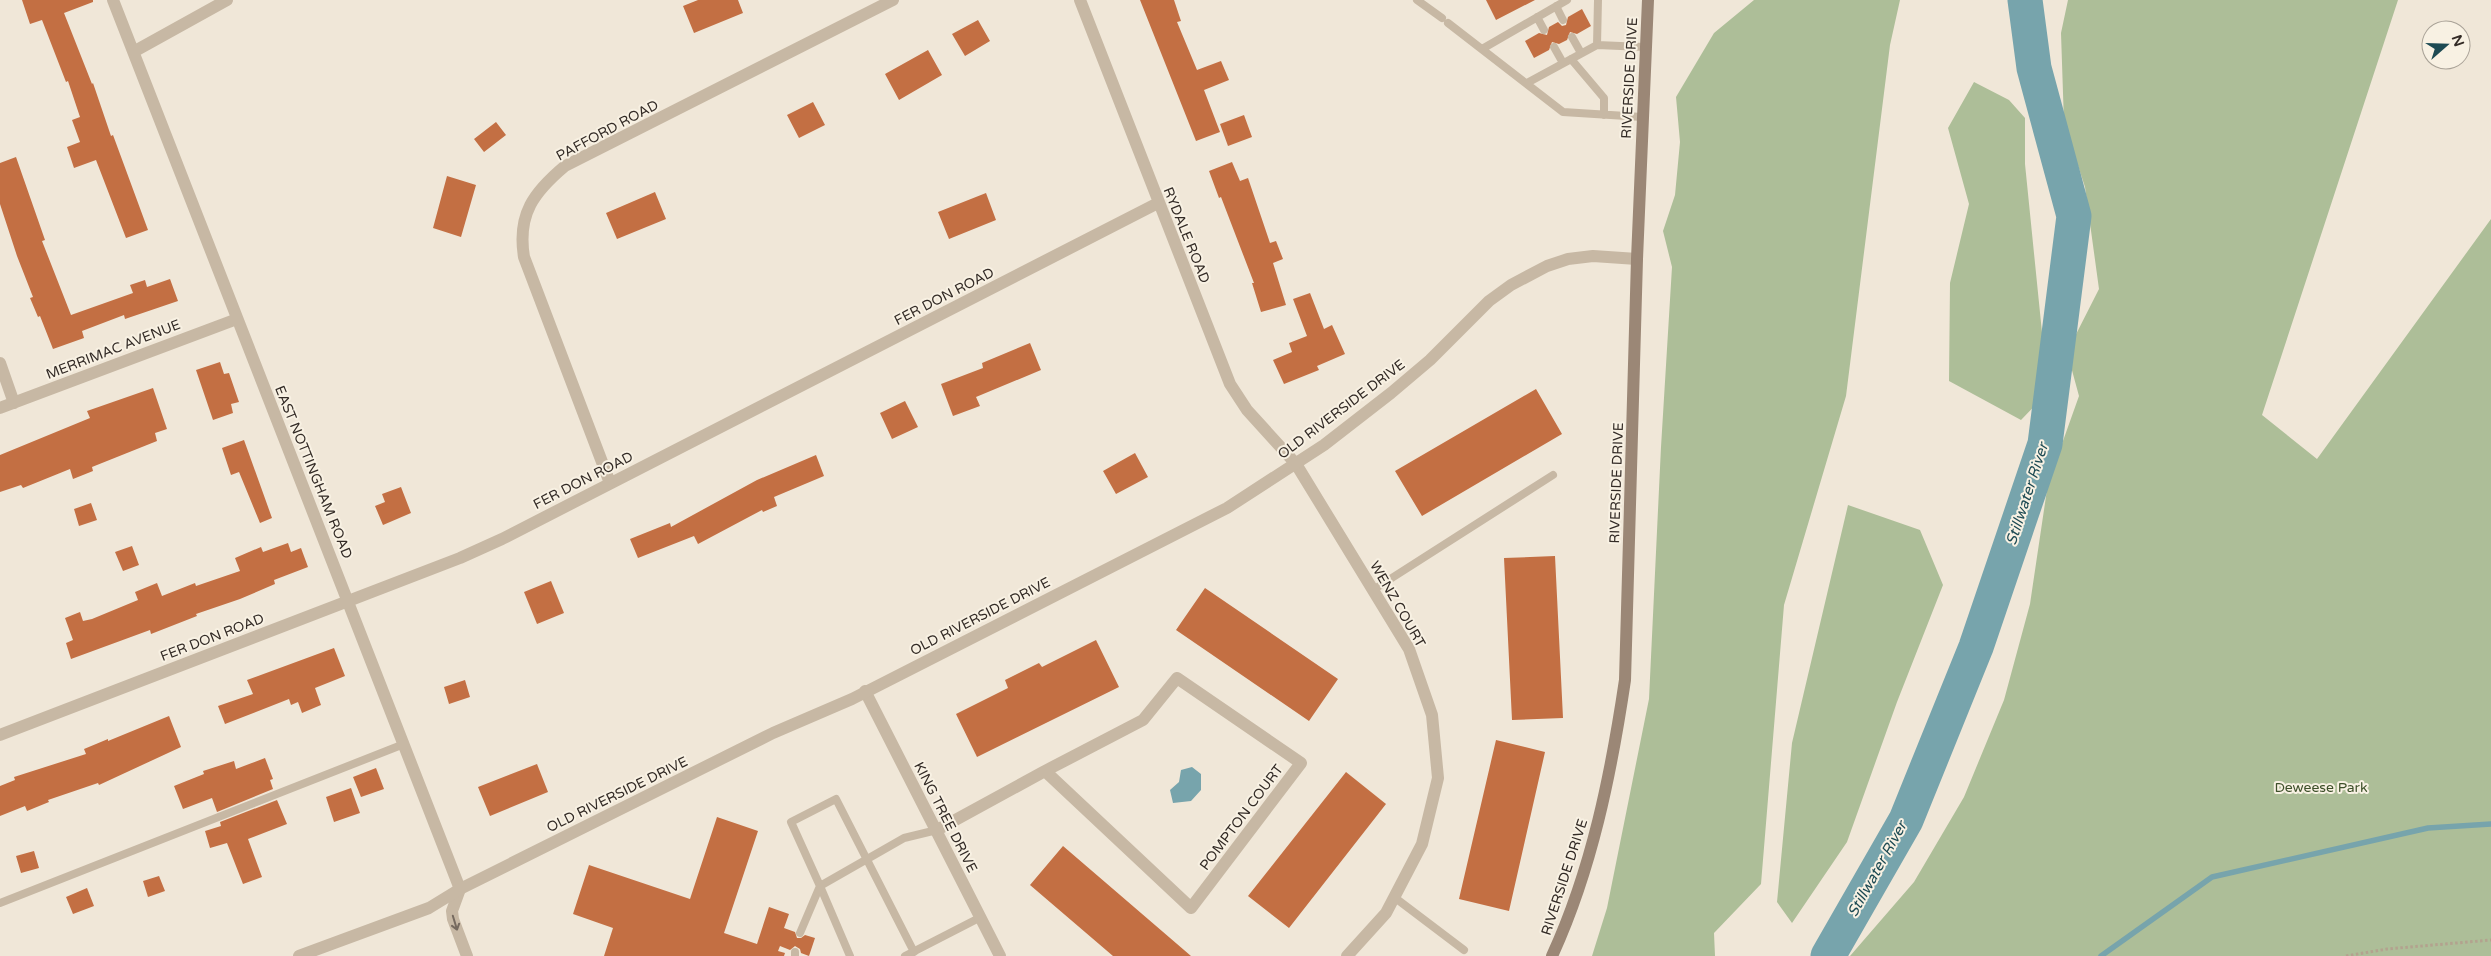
<svg xmlns="http://www.w3.org/2000/svg" width="2491" height="956" font-family="'Varela Round',sans-serif">
	<style>
		.green { fill: #adbe98 }
		.water { fill: #77a4ac }
		.lines { fill: none; stroke-linecap: round; stroke-linejoin: round }
		.stream { stroke: #77a4ac; stroke-width: 5.5 }
		.river { stroke: #77a4ac; stroke-width: 35 }
		.building { fill: #c36f43 }
		.path { stroke: #b3a28e; stroke-width: 3; stroke-dasharray: 2.5 2.5; stroke-linecap: butt }
		.service { stroke: #c7b8a4; stroke-width: 8 }
		.minor { stroke: #c7b8a4; stroke-width: 12 }
		.tertiary { stroke: #c7b8a4; stroke-width: 12 }
		.secondary { stroke: #9b8776; stroke-width: 12 }
		.oneway { stroke: #766a5f }
		.labels { text-anchor: middle; stroke-width: 4; stroke-linejoin: round; paint-order: stroke }
		.street-label { font-size: 14px; fill: #332b26; stroke: #f8f1e3 }
		.park-label { font-size: 14px; fill: #3e502a; stroke: #f8f1e3 }
		.water-label { font-size: 15px; font-style: italic; fill: #1d4a53; stroke: #f8f1e3 }
	</style>
	<rect width="100%" height="100%" fill="#f0e7d8"/>
	<path class="green" d="M1754 0H1900L1890 45 1846 396 1784 605 1761 884 1714 933 1715 956H1592L1607 908 1649 699 1661 447 1672 267 1663 231 1675 195 1680 142 1676 97 1714 33Z
		M2068 0H2398L2262 415 2317 459 2491 219V956H1850L1914 882 1964 797 2004 700 2030 604 2048 483 2079 396 2067 352 2099 289 2085 187 2064 123 2061 33Z
		M1974 82 2009 100 2025 118V164L2048 392 2021 420 1949 381 1950 283 1969 204 1948 128Z
		M1848 505 1920 530 1943 585 1897 702 1847 842 1792 923 1777 902 1792 743Z"/>
	<path class="water" d="M1192 767 1201 774V790L1191 801 1173 803 1170 790 1179 782 1181 770Z"/>
	<g class="lines">
		<path class="stream" d="M2101 956 2212 877 2428 828 2491 824"/>
		<path class="river" d="M1828 956 1906 820 1976 647 2045 444 2074 216 2034 68 2025 0"/>
	</g>
	<path class="building" d="M22 0H93V2L64 13 92 84 93 83 111 136 113 135 148 230 126 238 96 160 74 168 67 147 80 142 72 120 80 117 68 81 66 82 42 20 30 24Z
		M698 0H738L743 13 694 33 683 6Z
		M1140 0H1174L1181 21 1177 22 1197 70 1221 61 1229 80 1204 90 1220 132 1196 141Z
		M1486 0H1535L1496 20Z
		M1582 9 1591 26 1577 34 1570 32 1567 40 1559 44 1552 42 1549 50 1534 58 1525 41 1539 33 1547 35 1549 27 1558 22 1562 26 1566 25 1568 17Z
		M978 20 990 41 965 56 952 34Z
		M928 50 942 75 899 100 885 74Z
		M813 102 825 125 799 138 787 115Z
		M1244 115 1252 137 1228 146 1220 124Z
		M496 122 506 135 484 152 474 139Z
		M16 157 45 240 42 241 71 315 133 293 130 285 145 280 147 287 170 279 178 301 125 319 124 315 82 331 84 338 53 349 40 316 38 317 30 298 33 297 17 256 0 204V163Z
		M1232 162 1240 181 1248 178 1270 243 1276 241 1283 259 1273 263 1286 305 1261 312 1252 283H1254L1221 197 1219 198 1209 171Z
		M447 176 476 185 461 237 433 228Z
		M655 192 666 219 617 239 606 213Z
		M986 193 996 220 949 239 938 212Z
		M1310 293 1324 329 1332 325 1345 354 1317 366 1319 370 1284 384 1273 360 1292 352 1289 343 1307 336 1293 299Z
		M1030 343 1041 370 976 397 980 406 953 416 941 384 983 368 982 363Z
		M220 362 224 374 229 373 239 402 231 404 233 413 213 420 196 370Z
		M153 388 167 429 155 433 157 441 92 467 93 471 73 479 70 469 23 488 21 485 0 492V455L90 418 87 411Z
		M1536 389 1562 434 1422 516 1395 471Z
		M905 401 918 427 892 439 880 413Z
		M244 440 272 518 260 523 239 472 231 475 222 448Z
		M1135 453 1148 477 1116 494 1103 471Z
		M816 455 824 476 774 497 777 506 763 512 762 510 698 544 694 536 638 558 630 539 670 523 671 527 757 480Z
		M401 487 411 513 383 525 375 506 385 502 382 494Z
		M91 503 97 520 79 526 74 509Z
		M288 543 291 552 301 548 308 567 274 580 275 584 240 599 196 614 197 616 151 634 150 630 71 659 66 643 73 640 65 618 80 612 83 621 92 619 138 600 135 592 157 583 162 596 195 583 196 586 240 571 235 558 261 547 263 552Z
		M132 546 139 565 123 571 115 552Z
		M1555 556 1563 718 1512 720 1504 558Z
		M551 581 564 613 537 624 524 592Z
		M1205 588 1338 679 1309 721 1176 630Z
		M1096 640 1119 687 977 757 956 714 1008 688 1005 680 1039 663 1042 667Z
		M334 648 345 676 315 688 321 705 302 713 298 702 291 705 289 699 225 724 218 706 253 694 247 680Z
		M465 680 470 697 449 704 444 687Z
		M169 716 181 747 99 785 98 783 48 800 49 802 27 811 25 806 0 816V786L15 780 14 777 86 754 84 749 108 739V741Z
		M1496 740 1545 752 1509 911 1459 899Z
		M265 758 273 779 270 780 273 789 217 812 212 798 183 809 174 786 204 774 203 771 234 761 236 769Z
		M537 764 548 792 490 816 478 787Z
		M376 768 384 789 361 797 353 777Z
		M1346 772 1386 804 1289 928 1248 896Z
		M351 788 360 813 334 822 326 797Z
		M277 800 287 824 248 839 262 877 243 884 227 843 210 848 205 831 221 826 220 822Z
		M717 817 758 831 724 933 757 944 769 907 789 914 784 928 795 932 797 938H801L805 935 815 938 809 956 801 953 800 949 795 946 790 950 780 946 778 951 785 953 784 956H604L613 928 573 914 589 865 690 899Z
		M1063 846 1191 956H1113L1030 885Z
		M34 851 39 868 21 873 16 856Z
		M159 876 165 891 148 897 143 881Z
		M87 888 94 906 73 914 66 897Z"/>
	<g class="lines">
		<path class="path" d="M2346 956 2387 949 2491 940"/>
		<path class="service" d="M1417 0 1442 18
			M1556 6 1563 20
			M1537 17 1544 30
			M1448 23 1563 112 1642 117
			M1572 37 1581 53
			M1597 45 1598 0
			M1554 47 1563 63
			M1482 49 1567 0
			M1571 59 1604 98V115
			M1527 83 1597 45 1644 47
			M1373 590 1553 475
			M1394 897 1464 950
			M0 903 404 744
			M800 933 820 886 850 956
			M795 952V956
			M914 952 836 799 791 822 820 886 904 838 937 830
			M905 956 981 917"/>
		<path class="minor" d="M113 0 460 889 452 911 453 919 467 956
			M1080 0 1230 384 1247 410 1296 464 1409 649 1432 715 1438 778 1422 844 1386 913 1347 956
			M135 51 227 0
			M0 363 14 403
			M0 408 237 319
			M610 483 524 257C517 214 534 192 565 166L893 0
			M1177 678 1301 763 1191 908 1045 771 1143 720Z
			M865 691 1000 956
			M0 735 460 558 502 539 1158 203
			M937 830 1045 771"/>
		<path class="tertiary" d="M299 956 429 908 460 889 773 733 852 699 1227 508 1324 445 1391 393 1430 360 1489 301 1511 285 1547 266 1568 259 1593 256 1637 259"/>
		<path class="secondary" d="M1552 956C1592 869 1611 774 1625 680L1637 259 1648 0"/>
	</g>
	<defs><path id="oneway-shaft" d="M-6 0H5M1.5-3L5.5 0L1.5 3" fill="none" stroke-width="1.6" stroke-linecap="round" stroke-linejoin="round" transform="scale(1.25)"/></defs>
	<use class="oneway" href="#oneway-shaft" transform="translate(455 923) rotate(73)"/>
	<g class="labels">
		<g class="street-label">
			<text transform="translate(1629 78) rotate(-87)" y="5">RIVERSIDE DRIVE</text>
			<text transform="translate(607 130) rotate(-28)" y="5">PAFFORD ROAD</text>
			<text transform="translate(1187 235) rotate(68)" y="5">RYDALE ROAD</text>
			<text transform="translate(944 296) rotate(-27)" y="5">FER DON ROAD</text>
			<text transform="translate(113 349) rotate(-21)" y="5">MERRIMAC AVENUE</text>
			<text transform="translate(1341 409) rotate(-37)" y="5">OLD RIVERSIDE DRIVE</text>
			<text transform="translate(314 472) rotate(68)" y="5">EAST NOTTINGHAM ROAD</text>
			<text transform="translate(583 480) rotate(-27)" y="5">FER DON ROAD</text>
			<text transform="translate(1616 483) rotate(-88)" y="5">RIVERSIDE DRIVE</text>
			<text transform="translate(1398 604) rotate(60)" y="5">WENZ COURT</text>
			<text transform="translate(980 616) rotate(-27)" y="5">OLD RIVERSIDE DRIVE</text>
			<text transform="translate(212 637) rotate(-21)" y="5">FER DON ROAD</text>
			<text transform="translate(617 794) rotate(-26)" y="5">OLD RIVERSIDE DRIVE</text>
			<text transform="translate(946 817) rotate(63)" y="5">KING TREE DRIVE</text>
			<text transform="translate(1241 817) rotate(-53)" y="5">POMPTON COURT</text>
			<text transform="translate(1564 877) rotate(-72)" y="5">RIVERSIDE DRIVE</text>
		</g>
		<g class="park-label">
			<text x="2321" y="792">Deweese Park</text>
		</g>
		<g class="water-label">
			<text transform="translate(2027 494) rotate(-72)" y="5">Stillwater River</text>
			<text transform="translate(1877 869) rotate(-61)" y="5">Stillwater River</text>
		</g>
	</g>
	<g transform="translate(2446 45) rotate(70)"><circle r="24" fill="#f8f1e3" stroke="#a9a297"/>
	<path d="M0-4L9 19L0 12L-9 19Z" fill="#1d4a53"/>
	<text y="-8" font-size="14" font-weight="bold" text-anchor="middle" fill="#332b26">N</text>
	</g>
</svg>
